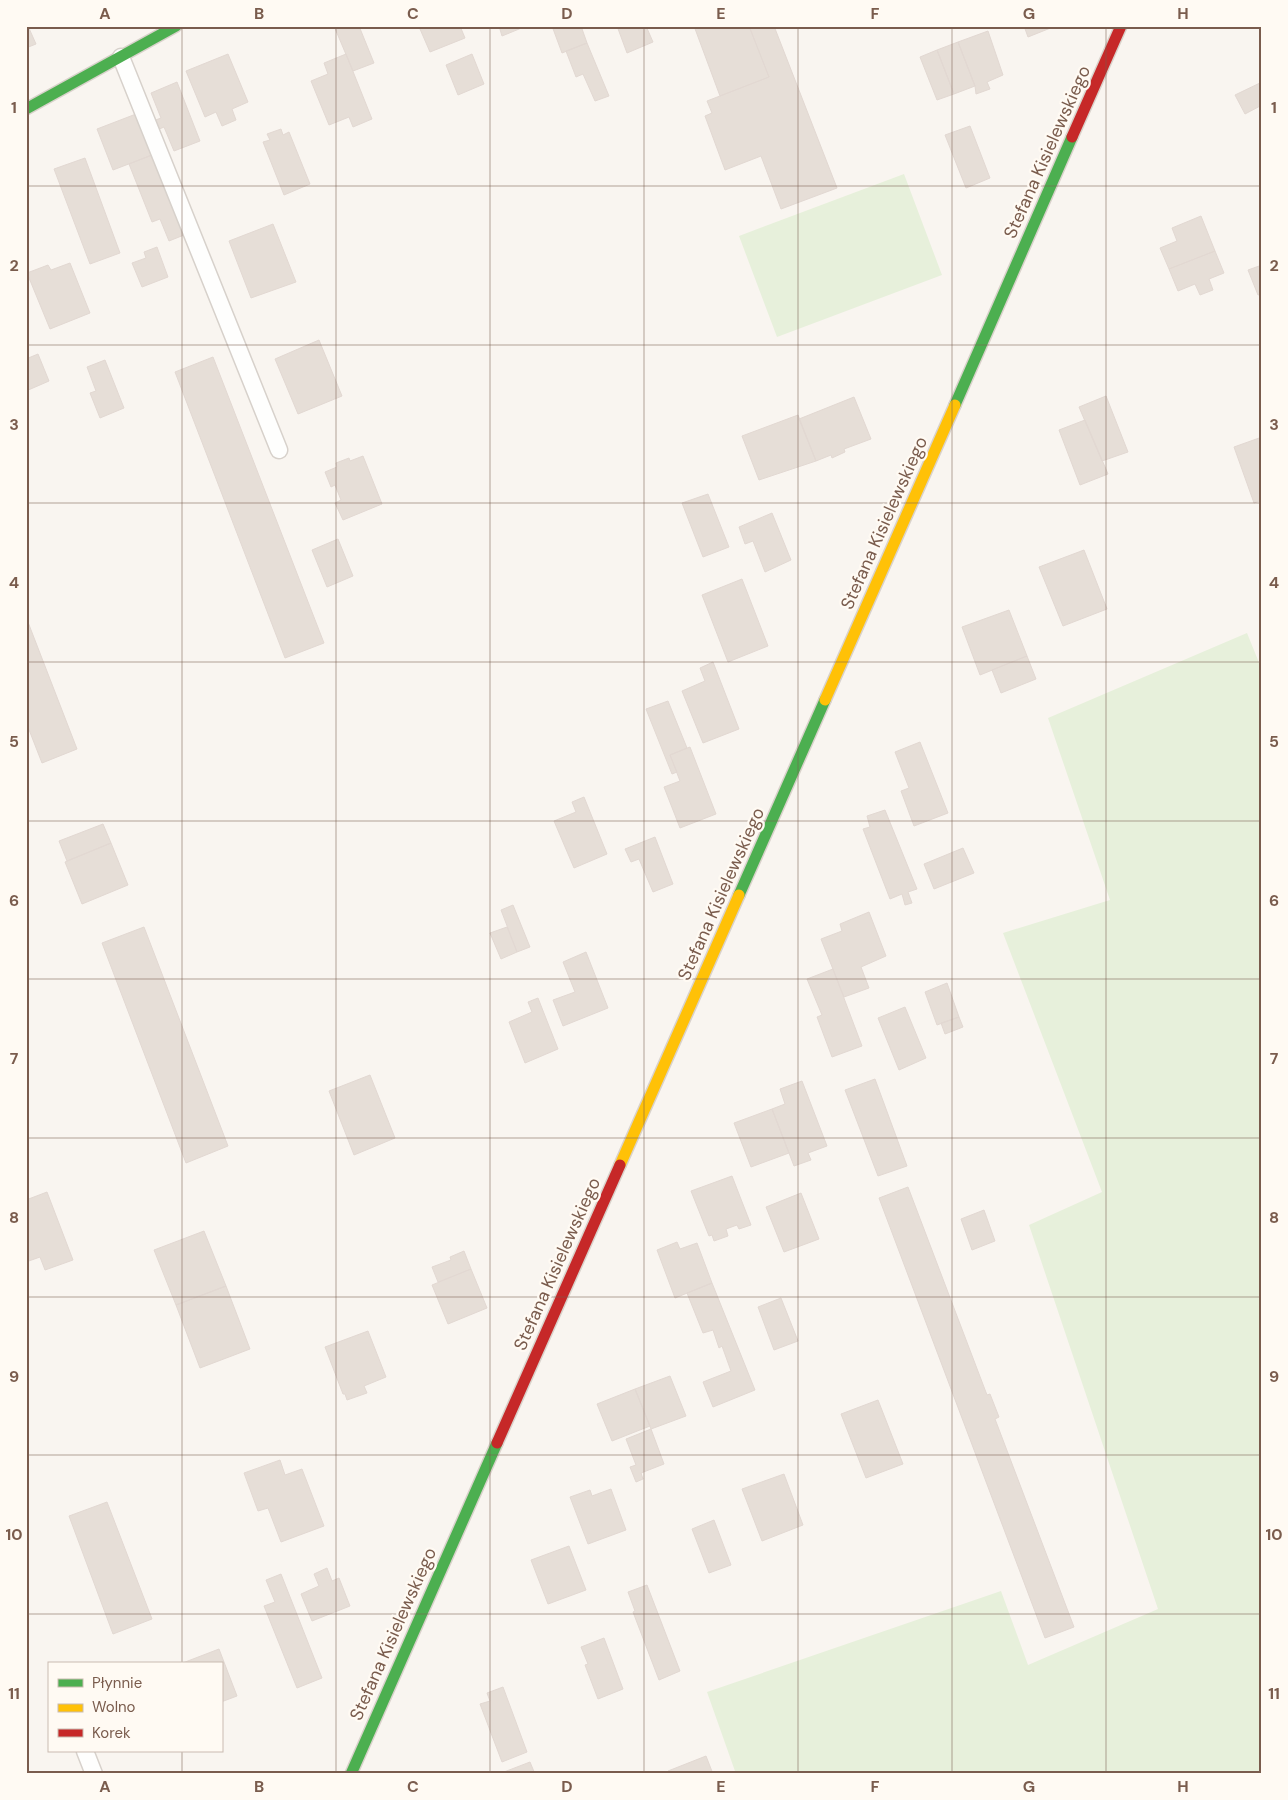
<svg xmlns="http://www.w3.org/2000/svg" width="1288" height="1800" font-family="'DM Sans',sans-serif">
	<style>
		.green { fill: #e7f0db }
		.building { fill: #e6ded7; stroke: #e2d8d2 }
		.lines { fill: none; stroke-linecap: round; stroke-linejoin: round }
		.lane-casing { stroke: #d7d1cb; stroke-width: 19 }
		.fast-casing { stroke: #d9d2cb; stroke-width: 14 }
		.slow-casing { stroke: #d9d2cb; stroke-width: 14 }
		.jam-casing { stroke: #d9d2cb; stroke-width: 14 }
		.lane { stroke: #fefefd; stroke-width: 16 }
		.fast { stroke: #4caf50; stroke-width: 11 }
		.slow { stroke: #ffc107; stroke-width: 11 }
		.jam { stroke: #c62828; stroke-width: 11 }
		.grid { fill: none; stroke: #7a5c4d; stroke-width: 1; stroke-opacity: 0.55 }
		.labels { text-anchor: middle; stroke-width: 4.5; stroke-linejoin: round; paint-order: stroke }
		.street-label { font-size: 18px; fill: #7a5c4d; stroke: #fffaf3 }
		.neatline { fill: none; stroke: #7a5c4d; stroke-width: 2 }
		.grid-label { font-size: 16px; text-anchor: middle; font-weight: bold; fill: #7a5c4d }
	</style>
	<rect width="100%" height="100%" fill="#f9f5f0"/>
	<path class="green" d="M904 174 942 275 777 337 739 236Z
		M1247 633 1262 670V1774H736L707 1692 1001 1591 1028 1665 1158 1609 1029 1225 1102 1192 1003 933 1110 900 1048 718Z"/>
	<path class="building" d="M26 26H28L36 44 26 48Z
		M334 26H359L374 63 353 71Z
		M427 26H460L465 38 430 52 420 29Z
		M499 26H524V27L502 36Z
		M552 26H581L587 43 562 53Z
		M617 26H646L653 42 627 53Z
		M694 26H749L769 77 720 96Z
		M749 26H774L837 188 781 209 761 156 725 170 705 116 712 113 707 101 769 77Z
		M1024 26H1053V27L1028 37Z
		M988 31 1003 75 987 82 990 89 976 94 975 86 958 42Z
		M958 42 975 86 954 94 937 50Z
		M587 43 609 96 595 101 583 74 576 77 566 51Z
		M937 50 954 94 937 100 920 57Z
		M228 54 248 102 232 109 236 120 222 126 216 112 205 117 186 71Z
		M346 54 372 119 353 127 349 117 329 125 311 81 328 74 324 63Z
		M472 54 484 84 458 95 446 65Z
		M177 82 200 141 174 151 164 127 157 130 153 121 161 118 151 93Z
		M1262 82V105L1245 114 1235 95Z
		M136 114 152 155 113 170 97 129Z
		M970 126 990 178 966 188 945 135Z
		M281 129 283 135 289 132 310 184 284 195 263 142 270 140 267 134Z
		M152 155 184 235 169 241 160 219 152 222 129 164Z
		M85 158 120 253 90 264 54 169Z
		M1201 216 1215 251 1169 269 1160 248 1177 241 1172 228Z
		M273 224 296 282 251 298 229 241Z
		M157 247 168 277 142 287 132 263 146 258 144 252Z
		M1215 251 1224 273 1209 279 1213 290 1200 295 1195 284 1178 291 1169 269Z
		M70 263 90 313 50 329 27 273 48 265 51 270Z
		M1262 265V294L1258 295 1248 270Z
		M319 340 342 396 298 414 275 359Z
		M38 354 49 381 26 391V359Z
		M213 357 324 643 285 658 175 372Z
		M105 360 124 408 100 418 90 393 96 391 87 367Z
		M1106 396 1128 452 1102 461 1079 407Z
		M854 397 871 439 844 449 845 452 832 458 831 455 816 461 799 419Z
		M798 415 816 461 759 480 742 436Z
		M1085 420 1108 474 1080 485 1059 430Z
		M1262 437V500L1254 503 1234 447Z
		M363 456 382 504 343 520 335 503 341 500 335 485 331 487 325 472 337 467 336 463 349 458 350 461Z
		M708 494 729 547 703 557 682 503Z
		M772 513 791 560 765 572 753 541 745 544 739 527Z
		M338 539 353 576 327 587 312 550Z
		M1084 550 1107 609 1063 626 1039 567Z
		M742 579 768 646 728 662 702 595Z
		M1009 610 1027 656 980 675 962 627Z
		M26 617 77 749 42 763 26 722Z
		M1027 656 1036 679 1001 693 992 670Z
		M713 662 739 729 703 743 682 691 705 681 700 668Z
		M668 701 687 748 670 755 677 772 672 774 646 709Z
		M920 742 948 813 914 826 901 791 909 788 895 752Z
		M690 747 716 814 680 828 664 787 680 781 670 755Z
		M584 797 607 854 574 868 554 821 576 812 572 802Z
		M885 810 917 889 908 892 912 903 905 905 902 894 890 899 863 829 870 827 867 816Z
		M103 824 111 843 67 861 59 841Z
		M655 837 673 884 653 892 639 859 631 862 625 849Z
		M111 843 128 885 82 904 65 862Z
		M963 848 974 873 934 889 924 864Z
		M513 905 530 947 517 952 501 910Z
		M869 912 886 956 861 967 869 988 844 997 821 939 842 931 840 924Z
		M144 927 228 1146 186 1163 102 943Z
		M507 927 517 952 501 959 490 933Z
		M586 952 608 1008 563 1026 553 1000 575 992 563 962Z
		M833 969 862 1046 832 1057 817 1017 822 1015 807 979Z
		M947 983 959 1017 937 1025 925 992Z
		M538 998 558 1049 525 1063 509 1022 532 1012 528 1002Z
		M905 1007 926 1058 899 1070 878 1018Z
		M959 1017 963 1027 945 1034 941 1023Z
		M370 1075 395 1138 354 1155 329 1091Z
		M875 1079 907 1166 878 1176 845 1090Z
		M802 1081 827 1146 808 1153 811 1160 794 1166 772 1109 785 1104 780 1089Z
		M772 1109 789 1153 751 1167 734 1123Z
		M732 1176 751 1225 739 1229 737 1225 726 1229 728 1236 714 1241 712 1235 709 1236 691 1191Z
		M908 1187 987 1395 990 1394 999 1417 995 1419 1074 1627 1045 1638 879 1198Z
		M47 1192 73 1260 45 1270 40 1257 26 1262V1200Z
		M801 1193 819 1239 784 1252 766 1207Z
		M984 1210 995 1241 972 1250 961 1219Z
		M204 1231 226 1286 176 1305 154 1250Z
		M677 1242 680 1249 697 1243 712 1283 675 1298 657 1250Z
		M464 1251 471 1269 438 1282 432 1267 451 1260 450 1257Z
		M471 1269 487 1308 448 1324 432 1285Z
		M712 1283 755 1390 713 1407 703 1382 731 1371 722 1346 719 1348 713 1330 703 1333 687 1293Z
		M226 1286 250 1349 200 1368 176 1305Z
		M781 1298 798 1341 774 1350 758 1307Z
		M368 1331 386 1377 364 1386 367 1393 347 1400 345 1394H343L325 1347Z
		M670 1376 686 1416 651 1429 635 1389Z
		M635 1389 650 1426 612 1441 597 1404Z
		M878 1400 903 1464 866 1478 841 1414Z
		M651 1429 664 1464 641 1473 643 1479 636 1482 630 1467 636 1465 626 1439Z
		M280 1460 285 1475 302 1469 324 1526 281 1542 268 1508 258 1511 244 1473Z
		M784 1474 803 1525 762 1541 742 1489Z
		M611 1489 626 1530 588 1544 570 1497 590 1490 592 1496Z
		M107 1502 152 1619 113 1634 69 1516Z
		M714 1520 731 1565 709 1573 692 1529Z
		M569 1546 586 1590 548 1604 531 1560Z
		M327 1568 332 1581 339 1578 350 1606 312 1621 301 1594 319 1586 314 1574Z
		M281 1574 322 1678 297 1688 264 1606 275 1602 266 1580Z
		M647 1585 680 1671 659 1680 633 1612 635 1611 628 1592Z
		M604 1638 623 1689 598 1699 585 1665 588 1664 581 1647Z
		M219 1649 237 1696 221 1702V1664H180Z
		M503 1687 527 1752 502 1762 480 1704 490 1701 487 1693Z
		M706 1756 713 1774H670L668 1771Z
		M530 1762 535 1774H505L504 1772Z"/>
	<g class="lines">
		<defs>
			<path id="lane" d="M121 57 279 450
				M85 1751 94 1774"/>
			<path id="fast" d="M26 109 176 26
				M955 405 1072 137
				M739 895 825 700
				M351 1774 497 1443"/>
			<path id="slow" d="M825 700 955 405
				M620 1165 739 895"/>
			<path id="jam" d="M1072 137 1121 26
				M497 1443 620 1165"/>
		</defs>
		<use href="#lane" class="lane-casing"/>
		<use href="#fast" class="fast-casing"/>
		<use href="#slow" class="slow-casing"/>
		<use href="#jam" class="jam-casing"/>
		<use href="#lane" class="lane"/>
		<use href="#fast" class="fast"/>
		<use href="#slow" class="slow"/>
		<use href="#jam" class="jam"/>
	</g>
	<path class="grid" d="M182 26V1664M336 26V1774M490 26V1774M644 26V1774M798 26V1774M952 26V1774M1106 26V1774M26 186H1262M26 345H1262M26 503H1262M26 662H1262M26 821H1262M26 979H1262M26 1138H1262M26 1297H1262M26 1455H1262M26 1614H1262M182 1751V1774"/>
	<g class="labels">
		<g class="street-label">
			<text transform="translate(1047 152) rotate(-66)" y="6">Stefana Kisielewskiego</text>
			<text transform="translate(884 523) rotate(-66)" y="6">Stefana Kisielewskiego</text>
			<text transform="translate(721 894) rotate(-66)" y="6">Stefana Kisielewskiego</text>
			<text transform="translate(557 1264) rotate(-66)" y="6">Stefana Kisielewskiego</text>
			<text transform="translate(393 1634) rotate(-66)" y="6">Stefana Kisielewskiego</text>
		</g>
	</g>
	<rect width="1288" height="1800" fill="none" stroke="#fffaf3" stroke-width="55"/>
	<rect x="48" y="1662" width="175" height="90" fill="#fffaf3" stroke="#cabbb1"/>
	<rect x="58" y="1679" width="25" height="8" fill="#4caf50" stroke="#cabbb1"/>
	<text x="92" y="1688" font-size="15" fill="#7a5c4d">Płynnie</text>
	<rect x="58" y="1704" width="25" height="8" fill="#ffc107" stroke="#cabbb1"/>
	<text x="92" y="1712" font-size="15" fill="#7a5c4d">Wolno</text>
	<rect x="58" y="1729" width="25" height="8" fill="#c62828" stroke="#cabbb1"/>
	<text x="92" y="1738" font-size="15" fill="#7a5c4d">Korek</text>
	<rect x="28" y="28" width="1232" height="1744" class="neatline"/>
	<g class="grid-label">
		<text x="105" y="19">A</text>
		<text x="259" y="19">B</text>
		<text x="413" y="19">C</text>
		<text x="567" y="19">D</text>
		<text x="721" y="19">E</text>
		<text x="875" y="19">F</text>
		<text x="1029" y="19">G</text>
		<text x="1183" y="19">H</text>
		<text x="14" y="113">1</text>
		<text x="1274" y="113">1</text>
		<text x="14" y="271">2</text>
		<text x="1274" y="271">2</text>
		<text x="14" y="430">3</text>
		<text x="1274" y="430">3</text>
		<text x="14" y="588">4</text>
		<text x="1274" y="588">4</text>
		<text x="14" y="747">5</text>
		<text x="1274" y="747">5</text>
		<text x="14" y="906">6</text>
		<text x="1274" y="906">6</text>
		<text x="14" y="1064">7</text>
		<text x="1274" y="1064">7</text>
		<text x="14" y="1223">8</text>
		<text x="1274" y="1223">8</text>
		<text x="14" y="1382">9</text>
		<text x="1274" y="1382">9</text>
		<text x="14" y="1540">10</text>
		<text x="1274" y="1540">10</text>
		<text x="14" y="1699">11</text>
		<text x="1274" y="1699">11</text>
		<text x="105" y="1792">A</text>
		<text x="259" y="1792">B</text>
		<text x="413" y="1792">C</text>
		<text x="567" y="1792">D</text>
		<text x="721" y="1792">E</text>
		<text x="875" y="1792">F</text>
		<text x="1029" y="1792">G</text>
		<text x="1183" y="1792">H</text>
	</g>
</svg>
